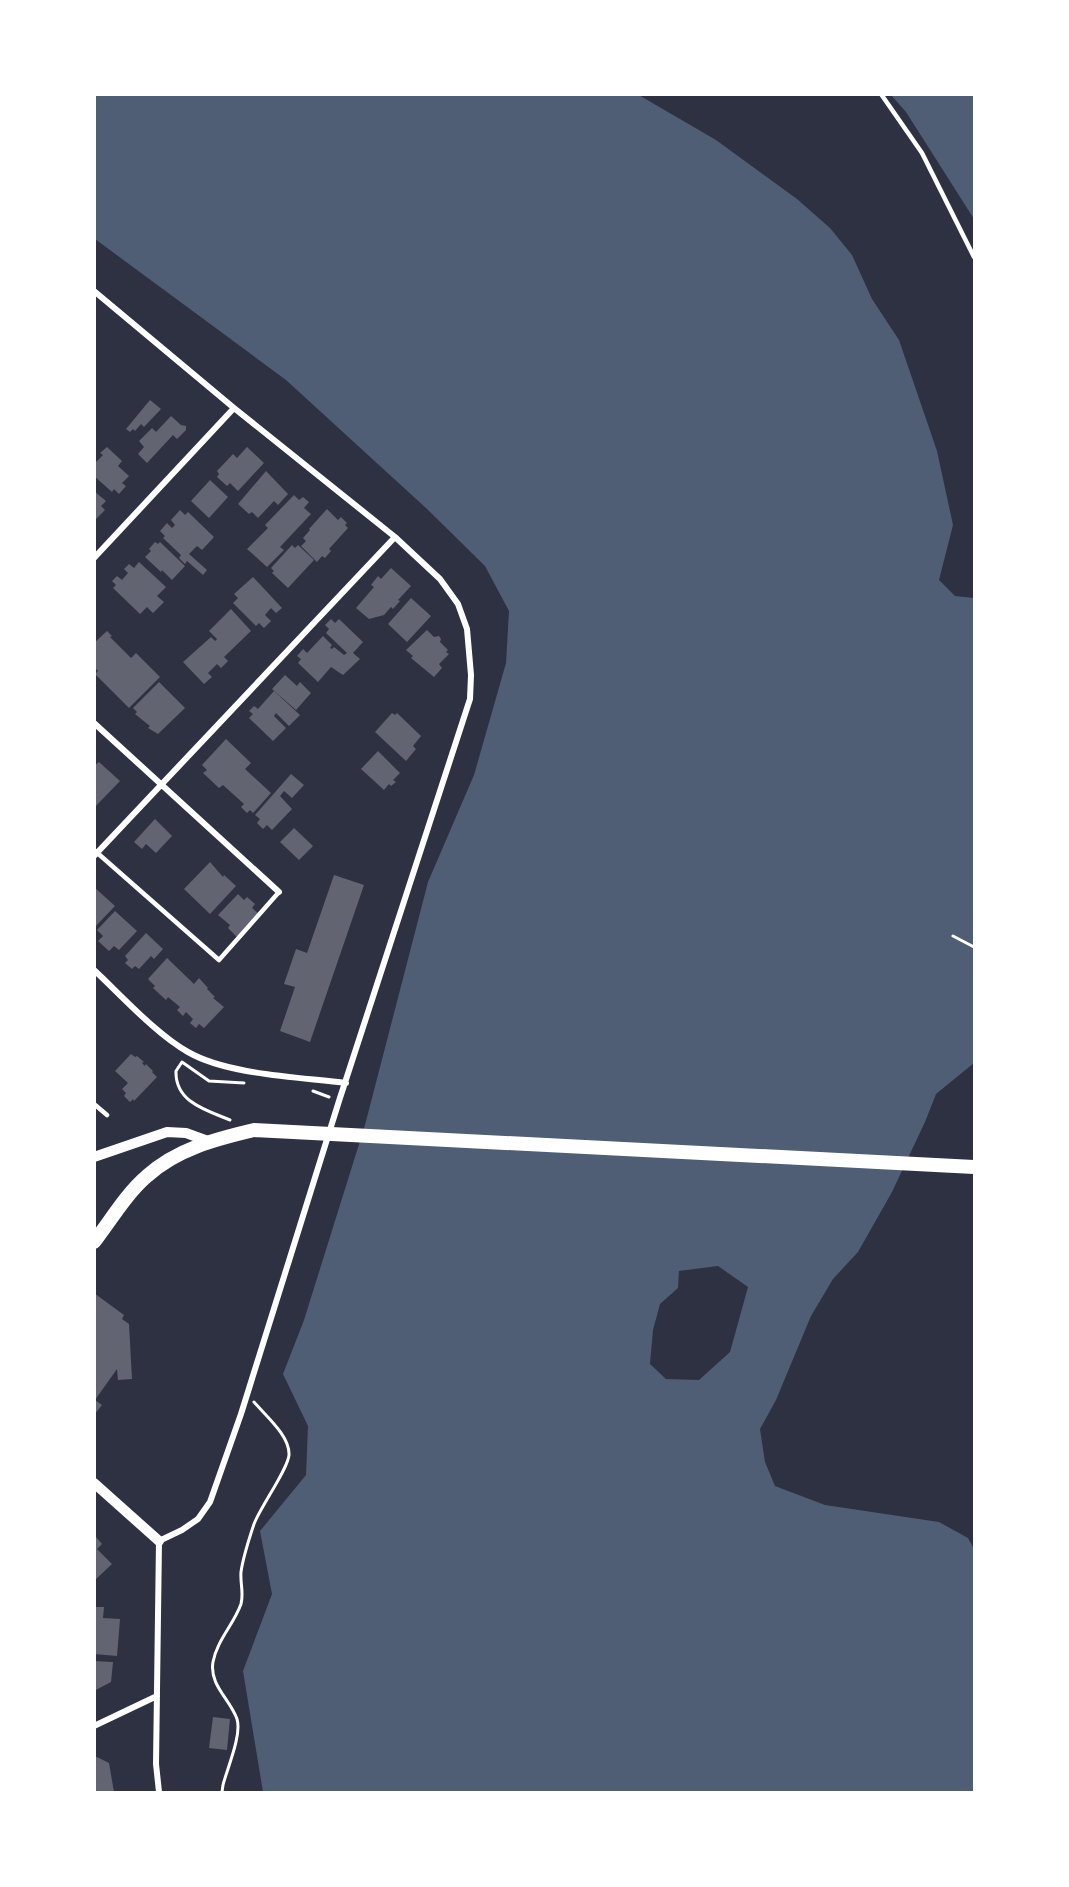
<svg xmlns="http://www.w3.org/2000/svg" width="1069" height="1887" font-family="Mulish,sans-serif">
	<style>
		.water { fill: #4f5d75; fill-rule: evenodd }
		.building { fill: #626471 }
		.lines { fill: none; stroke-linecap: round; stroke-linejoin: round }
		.path { stroke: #fff; stroke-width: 3 }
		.service { stroke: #fff; stroke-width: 4.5 }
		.minor { stroke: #fff; stroke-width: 6 }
		.tertiary { stroke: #fff; stroke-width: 10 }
		.primary { stroke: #fff; stroke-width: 14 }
	</style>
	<rect width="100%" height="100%" fill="#2d3142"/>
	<path class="water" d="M637 94 716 140 797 199 830 228 852 255 872 299 899 340 937 451 953 525 939 580 955 596 974 598V1063L936 1094 925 1122 892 1192 858 1252 833 1279 811 1316 776 1400 760 1429 765 1462 775 1486 825 1505 939 1522 968 1538 974 1549V1792H263L243 1671 272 1594 260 1531 306 1475 308 1426 283 1374 304 1320 365 1125 428 882 474 775 506 663 509 611 485 566 427 509 286 380 95 239V95ZM718 1266 748 1287 730 1352 699 1380 666 1379 650 1364 653 1330 660 1304 678 1288 679 1271Z
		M891 95H974V219L906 112Z"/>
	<path class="building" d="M150 400 161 409 144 427 141 424 135 431 133 429 130 432 126 429Z
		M171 416 181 425 186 426V430L177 439 173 435 147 463 138 454 144 447 139 441 152 428 156 432Z
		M107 447 122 461 118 466 129 476 122 483 126 486 119 494 114 489 112 492 94 476V464L103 455 100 453Z
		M247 447 264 463 238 491 230 483 227 486 217 477 219 474 217 471 233 454 237 458Z
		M266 471 288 494 278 505 274 501 258 518 252 512 249 514 238 504Z
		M210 480 228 497 209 518 191 501Z
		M94 491 106 501 101 506 105 510 94 521Z
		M294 495 299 500 303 497 309 502 304 508 311 514 280 547 284 550 267 567 247 549 268 528 265 525Z
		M327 509 338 520 341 517 347 523 345 525 348 528 329 549 331 551 325 558 322 556 317 562 301 546 306 541 303 538 310 530 309 529Z
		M180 510 185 515 188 512 214 537 202 550 197 546 189 554 207 570 203 575 187 561 185 564 179 558 181 555 163 538 165 536 160 531 167 523 172 528 175 525 171 520Z
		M155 542 158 544 160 542 185 566 172 580 162 570 161 572 145 557 151 551 149 549Z
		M292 545 295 548 298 545 314 560 288 588 272 573 274 571 271 568Z
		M139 562 166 587 157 596 164 602 153 613 147 607 140 614 113 588 116 585 112 581 117 576 122 580 128 573 124 569 129 564 134 568Z
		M391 568 411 586 398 600 400 601 393 609 391 607 384 615 369 619 356 608 374 587 371 585 378 576 381 579Z
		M253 577 282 608 276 613 271 608 265 615 271 621 264 628 259 623 256 626 233 603 238 598 234 594Z
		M411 598 431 616 407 642 388 624Z
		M231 609 251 631 224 657 228 661 221 668 217 664 208 673 212 677 204 684 183 662 211 637 215 641 217 639 209 631Z
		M331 619 335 623 339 619 363 642 353 653 360 659 343 675 331 667 318 682 298 663 301 659 297 656 303 649 307 653 323 636 332 645 330 648 332 649 334 647 344 655 347 653 326 633 329 629 325 625Z
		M427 630 434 637 439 636 441 639 440 642 448 650 446 652 449 654 439 664 442 668 434 677 411 658 413 656 406 650Z
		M107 631 112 636 110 637 131 658 136 653 160 677 129 708 95 674 98 671 94 667V643Z
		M285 675 297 686 300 682 311 693 296 710 272 689Z
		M159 682 185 708 158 734 148 728 150 726 135 714 137 712 133 708Z
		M274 691 300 715 289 726 276 713 274 716 286 728 273 741 249 718 253 714 249 711 254 706 258 709Z
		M392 713 395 715 397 713 421 736 413 746 416 749 406 761 375 732Z
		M226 739 251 763 245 769 271 793 253 813 250 810 247 813 241 807 244 804 223 785 219 788 203 773 207 770 202 765Z
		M378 751 400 773 393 780 396 782 391 786 389 784 384 790 361 769Z
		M99 762 120 781 94 808V766Z
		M291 774 304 785 292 798 284 791 280 796 292 809 272 830 267 825 263 829 257 823 260 819 255 815Z
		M155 819 172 836 156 853 146 844 142 849 134 842Z
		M294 828 313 846 299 860 280 842Z
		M210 862 223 877 224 875 236 886 210 914 184 889Z
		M334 875 364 885 310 1042 280 1031 295 987 284 984 296 949 307 953Z
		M94 887 115 906 94 928Z
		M238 894 244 900 247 897 255 904 252 908 259 914 237 937 228 928 230 925 218 915Z
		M115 911 137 931 119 950 114 946 109 951 98 941 103 936 97 930Z
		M146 933 163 949 154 959 151 956 139 969 135 966 132 969 125 963 128 960 125 956Z
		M167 958 194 984 199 978 208 988 207 989 215 997 213 998 224 1007 204 1028 199 1024 196 1028 190 1023 193 1019 186 1012 183 1016 177 1010 180 1007 168 997 166 1000 153 988 155 986 148 979Z
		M131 1054 135 1057 137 1056 144 1062 142 1063 145 1066 146 1064 153 1071 152 1072 157 1077 134 1101 133 1099 130 1102 124 1096 126 1093 122 1089 128 1083 115 1071Z
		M94 1293 124 1315 122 1319 129 1324 132 1379 118 1380 117 1369 95 1400 102 1405 94 1415Z
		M96 1537 102 1544 97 1549 112 1564 94 1581V1539Z
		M94 1607H104L103 1618 120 1619 117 1656 94 1654Z
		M94 1661 113 1662 111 1682 94 1691Z
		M213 1717 230 1719 227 1750 209 1748Z
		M97 1757 109 1763 114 1792H94V1758Z"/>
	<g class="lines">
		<path class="path" d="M953 936 974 947
			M313 1091 329 1097
			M230 1120C206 1110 175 1102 176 1071L182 1062 209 1081 244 1083
			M222 1792 223 1785C227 1769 242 1735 237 1719 230 1699 209 1685 213 1662 217 1640 234 1624 241 1604 244 1593 240 1583 241 1572 243 1557 249 1539 254 1524 261 1506 288 1469 289 1455 290 1436 266 1416 254 1402"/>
		<path class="service" d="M881 94 922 153 974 257
			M94 850 219 960 279 892
			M94 1104 107 1115"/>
		<path class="minor" d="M94 291 234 408 395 537 440 579 458 604 467 629 471 675 470 699 339 1101 241 1414 210 1502 198 1519 182 1530 159 1541 156 1764 159 1792
			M94 558 234 408
			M94 723 279 892
			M94 856 395 537
			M94 970C121 995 157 1035 188 1052 228 1075 299 1077 346 1083
			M94 1726 157 1696"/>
		<path class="tertiary" d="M94 1157 167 1132 186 1133 208 1141
			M94 1483 159 1541"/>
		<path class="primary" d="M94 1242C111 1220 126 1194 147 1176 177 1149 216 1139 254 1130L974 1167"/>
	</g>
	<rect width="1069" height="1887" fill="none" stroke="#ffffff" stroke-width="192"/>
</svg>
